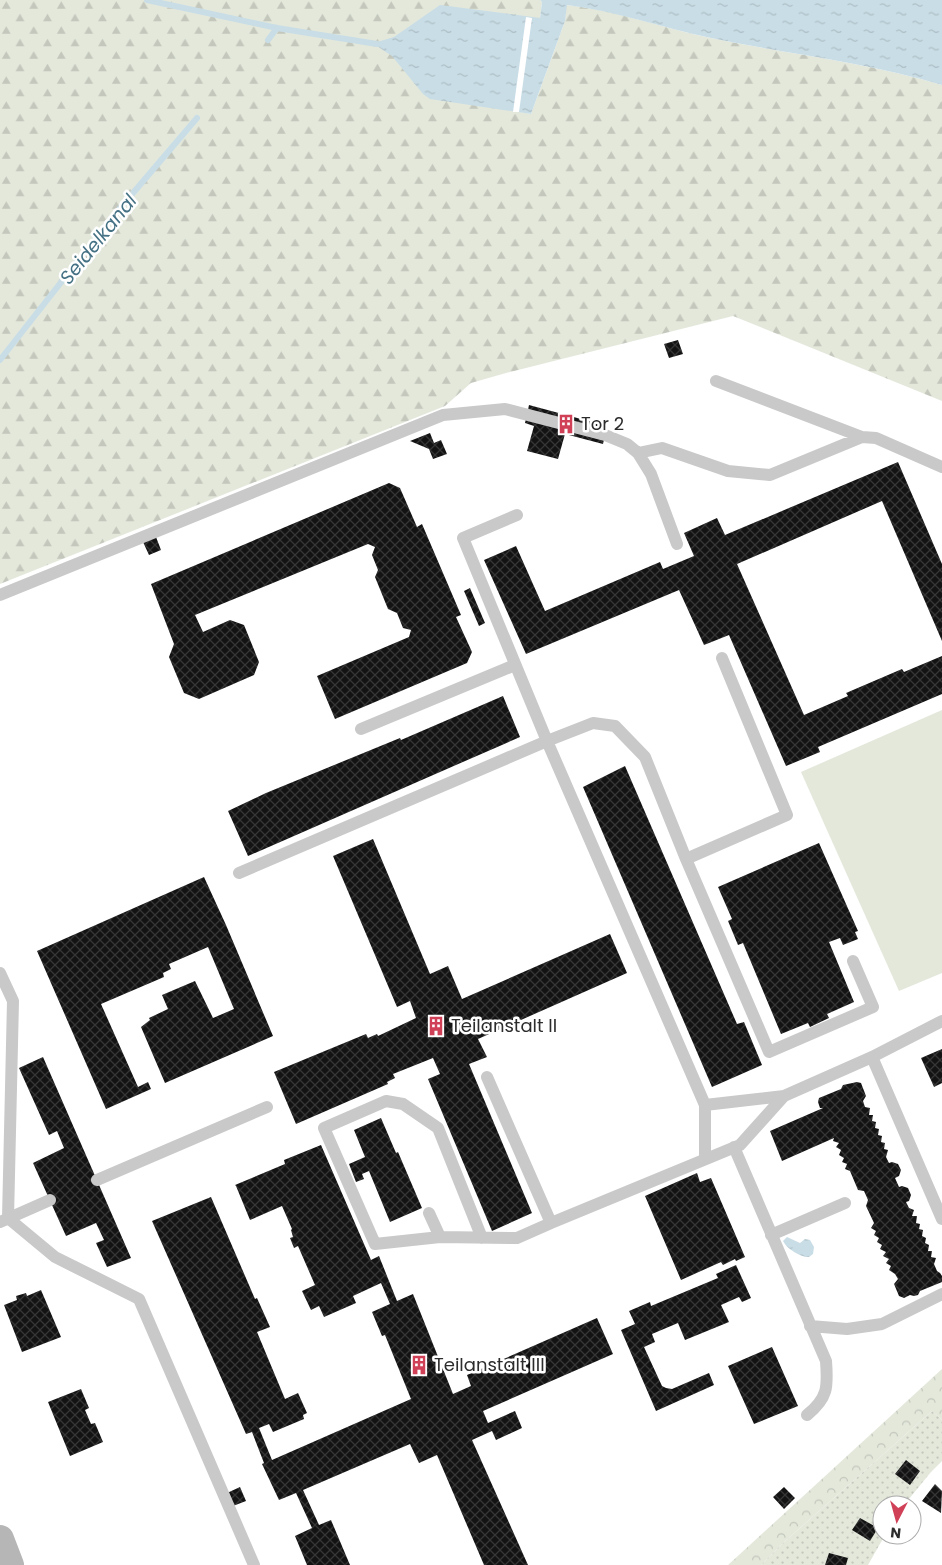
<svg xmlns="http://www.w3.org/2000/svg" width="942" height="1565" font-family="Poppins,sans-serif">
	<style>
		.grass { fill: #e3e8db }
		.forest { fill: url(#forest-firs) }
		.park { fill: url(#park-crowns) }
		.garden { fill: url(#garden-dots) }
		.water { fill: url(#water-ripples) }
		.pier { fill: #fff }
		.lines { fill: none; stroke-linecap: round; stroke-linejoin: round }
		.stream { stroke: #c9dde6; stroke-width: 6 }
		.building { fill: url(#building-cross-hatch) }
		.lane { stroke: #c9c9c9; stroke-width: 12 }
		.secondary { stroke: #b6b6b6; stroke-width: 28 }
		.labels { text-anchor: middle; stroke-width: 5; stroke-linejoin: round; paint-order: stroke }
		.poi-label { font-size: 18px; fill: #2c2c2c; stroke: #fff; text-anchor: start }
		.water-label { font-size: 19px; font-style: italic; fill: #447184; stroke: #fff }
	</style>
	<defs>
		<pattern id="forest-firs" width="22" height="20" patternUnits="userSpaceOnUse" patternTransform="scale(1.25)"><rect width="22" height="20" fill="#e3e8db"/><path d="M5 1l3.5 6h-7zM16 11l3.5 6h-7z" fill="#c3c7bc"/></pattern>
		<pattern id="park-crowns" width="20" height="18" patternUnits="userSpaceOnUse" patternTransform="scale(1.25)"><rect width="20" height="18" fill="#e3e8db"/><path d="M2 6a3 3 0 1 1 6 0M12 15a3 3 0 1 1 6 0" fill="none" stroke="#c3c7bc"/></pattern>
		<pattern id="garden-dots" width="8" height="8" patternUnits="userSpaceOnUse" patternTransform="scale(1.25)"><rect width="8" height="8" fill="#e3e8db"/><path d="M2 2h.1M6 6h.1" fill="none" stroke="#c3c7bc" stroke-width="1.8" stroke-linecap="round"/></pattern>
		<pattern id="water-ripples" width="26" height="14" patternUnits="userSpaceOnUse" patternTransform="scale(1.25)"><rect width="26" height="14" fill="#c9dde6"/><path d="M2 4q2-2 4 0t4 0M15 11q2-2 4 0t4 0" fill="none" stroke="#adbec5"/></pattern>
		<pattern id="building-cross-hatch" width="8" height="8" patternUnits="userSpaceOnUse" patternTransform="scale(1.25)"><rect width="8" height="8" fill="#131313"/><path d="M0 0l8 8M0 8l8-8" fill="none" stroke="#363636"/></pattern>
	</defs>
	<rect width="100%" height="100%" fill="#fff"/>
	<path class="grass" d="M942 710V973L899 991 801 772Z"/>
	<path class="forest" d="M0 0H540L542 2 540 18H533L520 112 531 114 565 21 566 5C616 10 662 28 711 38 788 54 867 62 942 85V401L733 316 506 373 471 383 445 406 0 584Z"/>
	<path class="park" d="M942 1369V1420L932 1411 783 1543 761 1565H728Z"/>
	<path class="garden" d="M932 1411 942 1420V1461L931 1472 904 1505H882V1535H885L868 1565H761L783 1543Z"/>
	<path class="water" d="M540 0H942V85C867 62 788 54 711 38 663 28 616 11 567 5L565 21 531 114 430 99 423 94 392 56 377 46V42L394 37 440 5 540 18 542 2Z
		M787 1237 800 1243 805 1239 810 1240 814 1247 813 1254 809 1257C800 1257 787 1249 783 1241Z"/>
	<path class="pier" d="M526 17 532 18 519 112H513Z"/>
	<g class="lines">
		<path class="stream" d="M147 0 277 28 377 44
			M268 40 277 28
			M0 360 110 220 197 118"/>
	</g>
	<path class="building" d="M678 340 683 354 669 358 664 344Z
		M529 405 607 426 603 444 565 434 558 459 527 451 534 426 525 423Z
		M430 433 434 443 441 440 447 454 433 459 429 449 410 441Z
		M898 462 942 564V641L882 501 737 564 804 715 848 696 846 693 902 669 904 672 942 656V694L818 747 820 752 786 766 729 635 704 645 679 590 526 654 484 560 516 546 545 611 660 562 663 569 694 556 684 533 717 518 725 535Z
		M389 483 400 488 417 527 422 524 461 615 456 617 472 652 467 663 335 719 317 676 409 637 411 630 403 628 397 613 388 609 375 577 378 570 372 555 375 547 368 544 195 615 203 632 230 620 244 625 259 662 254 675 199 699 184 693 169 657 174 644 151 584Z
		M156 537 161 550 149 555 143 542Z
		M470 588 485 623 479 626 464 591Z
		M503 696 520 737 248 856 228 811 266 793 400 738 401 740Z
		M625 766 737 1024 744 1022 762 1065 712 1087 583 787Z
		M373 839 430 974 448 966 462 999 610 934 627 973 478 1039 487 1057 469 1064 532 1213 492 1231 428 1079 440 1074 433 1058 393 1074 395 1078 387 1082 388 1084 296 1124 274 1072 366 1034 368 1038 377 1034 378 1036 416 1018 410 1001 397 1007 333 856Z
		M819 843 858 931 855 932 858 939 843 945 840 938 829 942 854 1002 827 1014 829 1018 810 1027 808 1023 781 1034 743 943 738 945 728 921 732 919 718 887Z
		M204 877 226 925 273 1036 165 1083 141 1027 150 1020 149 1018 168 1009 162 995 195 981 213 1018 234 1009 208 947 169 964 171 969 163 973 164 977 101 1004 138 1087 148 1082 151 1089 106 1109 37 951Z
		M942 1049V1083L934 1087 921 1058Z
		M43 1057 131 1258 107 1267 96 1243 104 1240 96 1223 66 1236 33 1163 64 1148 57 1131 49 1135 19 1068Z
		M857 1082 861 1083 866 1096 863 1101 865 1107 870 1108 869 1115H873L872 1121 876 1122 875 1128 879 1129 878 1135 882 1136 881 1142 885 1143 884 1149 888 1150 886 1157 889 1163 892 1162 898 1164 901 1170 899 1176 895 1178 899 1187 902 1186 908 1188 911 1195 909 1201 906 1202 909 1208 914 1210 912 1216H917L916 1223 920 1224 919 1229 923 1230 922 1236 926 1238 925 1243 929 1245 928 1251H932L931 1257 936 1258 934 1264 937 1271 940 1273 942 1276V1282L920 1291 918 1295 914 1296 910 1295 904 1298 899 1296 894 1284 898 1279 895 1274 889 1270 891 1266 886 1263 889 1259 883 1256 886 1252 880 1249 882 1245 877 1242 879 1238 874 1235 876 1231 871 1228 874 1223 866 1206 868 1200 864 1191 858 1190 850 1171 845 1169 847 1164 842 1162 844 1158 839 1155 841 1150 836 1147 839 1143 833 1141 834 1138 782 1161 770 1131 823 1108H820L818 1102 819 1098 841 1089 843 1085Z
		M381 1118 396 1153 398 1152 422 1208 390 1222 369 1171 362 1174 364 1179 356 1182 349 1164 365 1157 354 1130Z
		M321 1145 371 1260 379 1256 397 1301 413 1294 453 1394 471 1386 467 1375 597 1318 613 1354 483 1411 488 1423 515 1411 522 1428 496 1440 492 1431 472 1440 528 1565H484L437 1455 419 1463 410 1444 303 1490 319 1525 331 1520 350 1565H307L295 1536 312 1528 296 1493 279 1500 262 1464 264 1463 252 1432 246 1434 152 1221 211 1197 255 1299 257 1298 270 1327 257 1332 285 1399 298 1393 307 1413 303 1415 304 1419 273 1432 269 1424 259 1428 272 1460 411 1399 385 1335 382 1336 372 1312 390 1304 381 1283 353 1296 356 1303 324 1317 319 1306 311 1310 302 1291 315 1285 298 1246 294 1248 290 1238 293 1237 291 1230 292 1229 282 1206 250 1220 236 1186 235 1185 285 1164 284 1160Z
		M697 1173 700 1182 711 1178 745 1257 736 1261 735 1259 723 1265 721 1262 681 1280 645 1196Z
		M736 1265 751 1298 742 1302 739 1297 721 1305 729 1322 685 1340 678 1323 652 1334 655 1342 644 1347 662 1386 666 1388 672 1389 709 1373 714 1385 656 1411 621 1330 635 1324 629 1311 650 1302 651 1306 718 1278 716 1274Z
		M41 1290 61 1337 22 1352 4 1305 17 1300 16 1296 26 1293 27 1296Z
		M772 1347 798 1406 754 1424 728 1366Z
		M81 1389 89 1408 85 1410 91 1424 95 1423 103 1442 70 1456 48 1402Z
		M906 1460 920 1471 910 1485 895 1474Z
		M935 1484 942 1491 941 1513 922 1501Z
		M240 1487 246 1501 233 1506 227 1493Z
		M784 1487 795 1498 784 1509 773 1497Z
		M860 1518 878 1528 870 1541 852 1530Z
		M829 1553 848 1558 846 1565H825Z"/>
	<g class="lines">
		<path class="lane" d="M716 381 862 437 876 438 942 467
			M638 453 662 448 728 471 770 475 862 437
			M517 515 463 538 547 741 705 1105V1159
			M0 595 443 415 505 409 605 435 627 444 638 453 651 474 677 544
			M361 729 515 665
			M686 859 769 1052 873 1007 853 961
			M239 873 547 741 593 723 615 726 645 757 686 859 787 815 722 658
			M0 973 13 1001 8 1218 55 1257 139 1299 254 1565
			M872 1057 942 1219
			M487 1077 551 1223 740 1145 784 1096 872 1057 942 1021
			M705 1105 784 1096
			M734 1147 826 1361C828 1387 828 1398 807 1415
			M97 1180 267 1107
			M429 1213 440 1237
			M0 1222 50 1200
			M771 1235 845 1203
			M482 1238 438 1128 403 1104 386 1101 324 1128 375 1244 440 1237 517 1238 551 1223
			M810 1326 847 1329 882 1324 942 1294"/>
		<path class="secondary" d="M0 1539 10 1565"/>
	</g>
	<defs>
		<symbol id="building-bare" viewBox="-9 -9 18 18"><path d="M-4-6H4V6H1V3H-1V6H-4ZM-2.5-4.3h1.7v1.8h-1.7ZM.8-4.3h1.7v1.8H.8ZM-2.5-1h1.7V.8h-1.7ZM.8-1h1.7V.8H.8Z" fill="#d04158" stroke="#fff" stroke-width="2.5" paint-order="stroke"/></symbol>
	</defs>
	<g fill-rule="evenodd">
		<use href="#building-bare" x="552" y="410" width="28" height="28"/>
		<use href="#building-bare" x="422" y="1012" width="28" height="28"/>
		<use href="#building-bare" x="405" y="1351" width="28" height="28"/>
	</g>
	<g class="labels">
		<g class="poi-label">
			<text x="581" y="430">Tor 2</text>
			<text x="451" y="1032">Teilanstalt II</text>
			<text x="434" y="1371">Teilanstalt III</text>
		</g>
		<g class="water-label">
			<text transform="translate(98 239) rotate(-51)" y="7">Seidelkanal</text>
		</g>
	</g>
	<g transform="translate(897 1520) rotate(186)"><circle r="24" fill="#ffffff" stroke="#ababab"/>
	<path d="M0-4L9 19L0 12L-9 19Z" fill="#d04158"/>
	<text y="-8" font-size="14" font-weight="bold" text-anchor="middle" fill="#2c2c2c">N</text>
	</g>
</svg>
